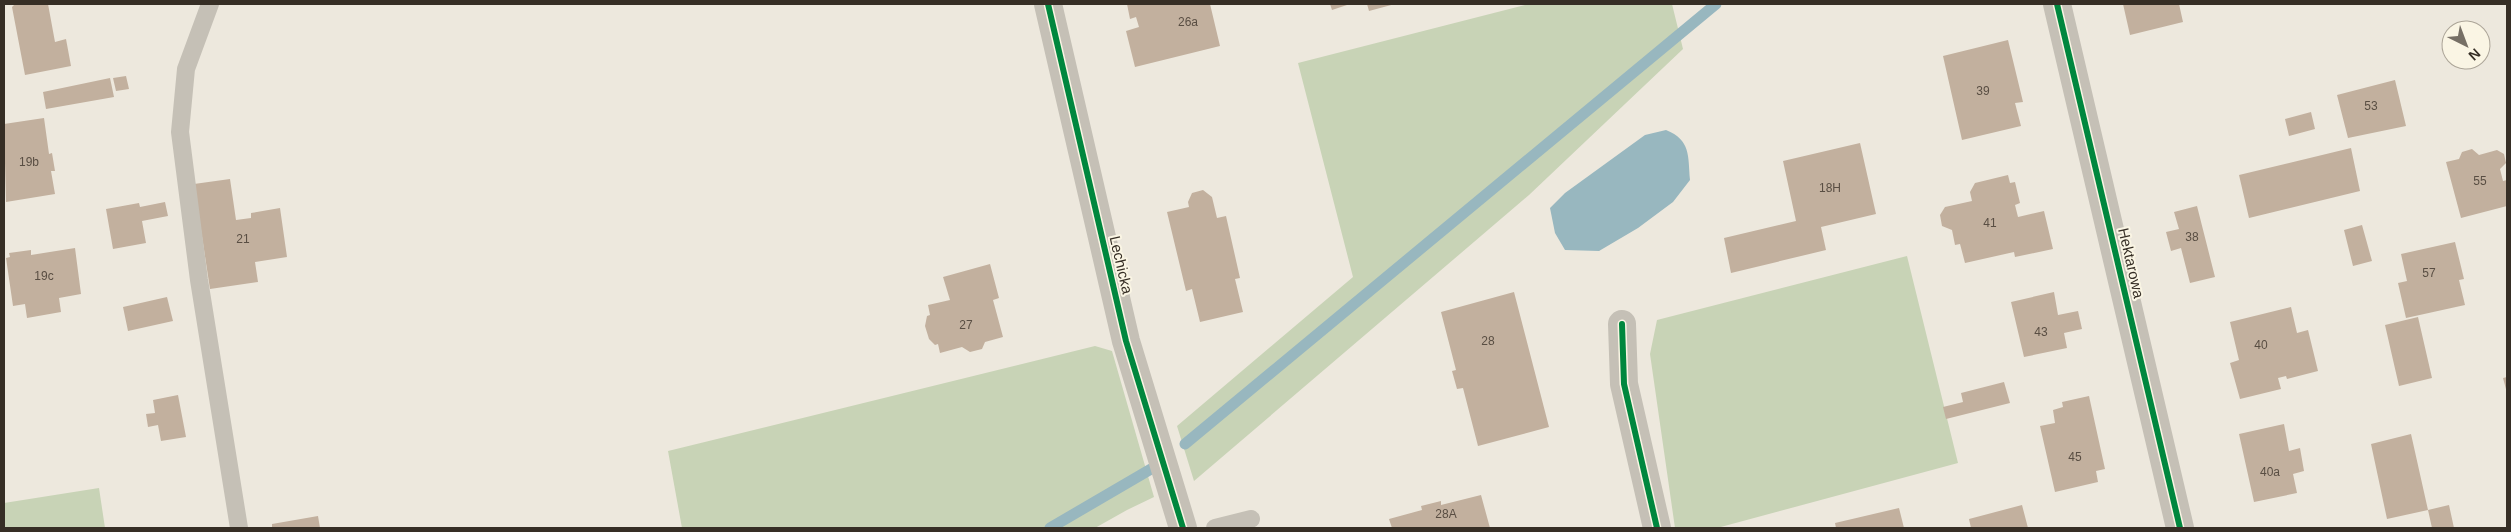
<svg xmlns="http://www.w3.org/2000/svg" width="2511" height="532" font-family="Helvetica,sans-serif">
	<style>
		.green { fill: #c8d3b6 }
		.water { fill: #98b7bf }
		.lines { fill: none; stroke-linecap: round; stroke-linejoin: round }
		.stream { stroke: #98b7bf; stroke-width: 11 }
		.building { fill: #c2b09e }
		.service { stroke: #c5c0b6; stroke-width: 18 }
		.minor { stroke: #c5c0b6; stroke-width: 28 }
		.cycleway-casing { stroke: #faf5e4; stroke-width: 9 }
		.cycleway { stroke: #00873e; stroke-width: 6 }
		.labels { text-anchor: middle; stroke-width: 4; stroke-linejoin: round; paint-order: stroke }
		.number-label { font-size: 12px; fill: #594e43 }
		.street-label { font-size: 15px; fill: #362e25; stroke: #faf5e4 }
	</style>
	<rect width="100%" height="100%" fill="#ede8dd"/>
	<path class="green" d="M1529 4H1672L1683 49 1529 195 1194 481 1177 426 1353 277 1298 63Z
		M1907 256 1958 463 1717 528H1675L1650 354 1657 320Z
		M1095 346 1112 351 1154 497 1127 510 1095 528H682L668 451Z
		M99 488 105 528H4V503Z"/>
	<path class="water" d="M1666 130C1691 140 1688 156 1690 180L1673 202 1638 228 1599 251 1565 250 1555 233 1550 208 1565 193 1645 135Z"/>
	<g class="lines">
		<path class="stream" d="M1185 444 1716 4
			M1050 528 1151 469"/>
	</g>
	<path class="building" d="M15 4H48L55 42 66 39 71 66 25 75 12 7Z
		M1127 4H1210L1220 46 1135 67 1126 31 1139 27 1136 17 1130 19Z
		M1330 4H1350L1332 10Z
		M1367 4H1395L1369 11Z
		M2123 4H2179L2183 22 2130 35Z
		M2008 40 2023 102 2015 103 2021 126 1962 140 1943 56Z
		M126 76 129 89 116 91 113 78Z
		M110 78 114 97 46 109 43 92Z
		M2395 80 2406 126 2348 138 2337 95Z
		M2311 112 2315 129 2289 136 2285 119Z
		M44 118 49 154 52 153 55 171H51L55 194 6 202 4 124Z
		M1860 143 1876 214 1821 227 1826 250 1731 273 1724 238 1796 221 1783 161Z
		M2351 148 2360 191 2249 218 2239 175Z
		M2472 149 2479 155 2497 150 2504 154 2506 163 2500 169 2503 181 2507 180V206L2461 218 2446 162 2459 159 2462 152Z
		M2008 175 2010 183 2015 182 2020 203 2015 205 2018 217 2044 211 2053 249 2015 257 2014 252 1965 263 1960 244 1955 245 1952 230 1942 226 1940 215 1945 207 1972 201 1970 192 1975 183Z
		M230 179 236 220 251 218V213L280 208 287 257 255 262 258 282 210 289 194 184Z
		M1203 190 1212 197 1217 218 1226 216 1240 278 1235 279 1243 312 1200 322 1192 289 1186 291 1167 212 1189 207 1188 202 1192 193Z
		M165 202 168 216 142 221 146 243 113 249 106 209 139 203 140 207Z
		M2197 206 2215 277 2190 283 2181 248 2171 251 2166 232 2179 229 2174 212Z
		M2362 225 2372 261 2353 266 2344 230Z
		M2455 242 2464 279 2459 280 2465 305 2406 318 2398 283 2407 281 2401 254Z
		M75 248 81 294 59 298 61 312 27 318 25 304 13 306 6 258 10 257 9 253 31 250V255Z
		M990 264 999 298 993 300 1003 337 985 342 982 349 970 352 962 347 940 353 938 344 935 345 929 339 925 326 927 316 930 315 928 305 950 300 943 277Z
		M1514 292 1549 427 1478 446 1463 388 1457 389 1452 371 1456 370 1441 312Z
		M2054 292 2058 315 2078 311 2082 329 2064 333 2067 348 2024 357 2011 302Z
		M167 297 173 321 128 331 123 307Z
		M2291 307 2297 333 2308 330 2318 371 2287 379 2286 376 2278 378 2281 389 2240 399 2230 363 2239 360 2230 322Z
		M2418 317 2432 378 2399 386 2385 325Z
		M2507 377V393L2503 378Z
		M2004 382 2010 403 1946 419 1943 407 1963 402 1961 393Z
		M178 395 186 437 161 441 158 425 148 427 146 414 155 413 153 400Z
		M2089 396 2105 469 2096 471 2098 482 2055 492 2040 426 2055 423 2053 410 2063 407 2062 402Z
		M2284 424 2289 451 2300 448 2304 471 2293 474 2297 493 2254 502 2239 434Z
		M2411 434 2428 510 2387 519 2371 444Z
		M1481 495 1490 528H1392L1389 519 1422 510 1421 506 1441 501V505Z
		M2022 505 2028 528H1971L1969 519Z
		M2449 505 2454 528H2432L2428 510Z
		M1899 508 1904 528H1836L1835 523Z
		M318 516 320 528H272V524Z"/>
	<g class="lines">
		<path class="service" d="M210 4 186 69 180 132 199 280 239 528
			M1215 528 1251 519"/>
		<path class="minor" d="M1048 4 1126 341 1183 528
			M2057 4 2180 528
			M1622 324 1624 384 1657 528"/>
		<defs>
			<path id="cycleway" d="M1048 4 1126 341 1183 528
				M2057 4 2180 528
				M1622 324 1624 384 1657 528"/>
		</defs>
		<use href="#cycleway" class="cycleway-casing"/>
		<use href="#cycleway" class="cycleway"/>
	</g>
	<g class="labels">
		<g class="number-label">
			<text x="1188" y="26">26a</text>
			<text x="1983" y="95">39</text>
			<text x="2371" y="110">53</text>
			<text x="29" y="166">19b</text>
			<text x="2480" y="185">55</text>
			<text x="1830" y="192">18H</text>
			<text x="1990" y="227">41</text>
			<text x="2192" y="241">38</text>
			<text x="243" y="243">21</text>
			<text x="2429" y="277">57</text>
			<text x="44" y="280">19c</text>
			<text x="966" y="329">27</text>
			<text x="2041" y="336">43</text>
			<text x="1488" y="345">28</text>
			<text x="2261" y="349">40</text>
			<text x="2075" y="461">45</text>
			<text x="2270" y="476">40a</text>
			<text x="1446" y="518">28A</text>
		</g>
		<g class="street-label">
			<text transform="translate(2131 263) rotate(77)" y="5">Hektarowa</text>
			<text transform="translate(1121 265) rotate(77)" y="5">Lechicka</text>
		</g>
	</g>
	<rect width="2511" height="532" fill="none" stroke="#362e25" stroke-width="10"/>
	<g transform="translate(2466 45) rotate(138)"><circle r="24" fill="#faf5e4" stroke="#aca598"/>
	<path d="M0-4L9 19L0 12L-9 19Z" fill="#766f65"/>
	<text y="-8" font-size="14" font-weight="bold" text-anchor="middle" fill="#362e25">N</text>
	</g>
</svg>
